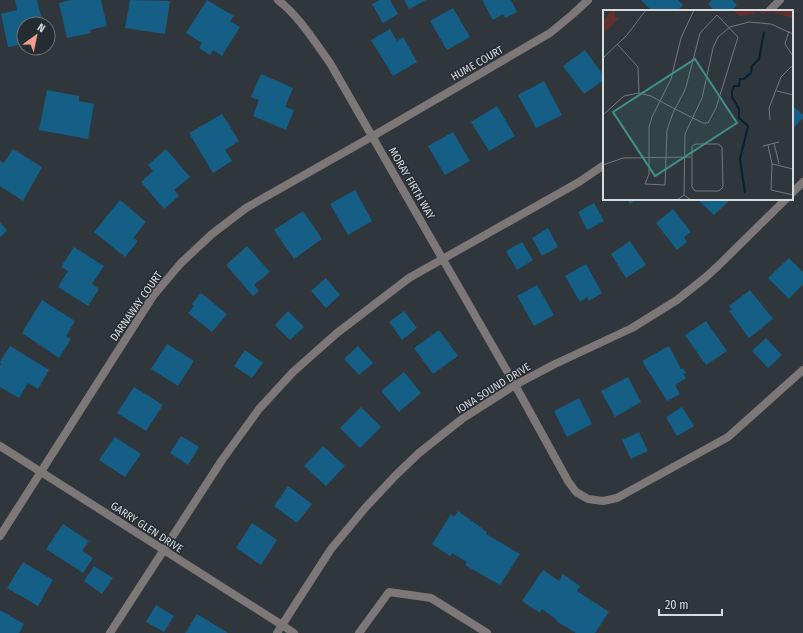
<svg xmlns="http://www.w3.org/2000/svg" width="803" height="633" font-family="'Fira Sans Condensed',sans-serif">
	<style>
		.building { fill: #155e85 }
		.lines { fill: none; stroke-linecap: round; stroke-linejoin: round }
		.service { stroke: #7d7777; stroke-width: 8 }
		.minor { stroke: #7d7777; stroke-width: 8 }
		.tertiary { stroke: #7d7777; stroke-width: 8 }
		.labels { text-anchor: middle; stroke-width: 3; stroke-linejoin: round; paint-order: stroke }
		.street-label { font-size: 11px; fill: #d6dbdf; stroke: #252d33 }
		.inset-river { fill: none; stroke: #052132; stroke-width: 2 }
		.inset-road { fill: none; stroke: #72797e; stroke-width: 1 }
		.view { fill: #418f8a; fill-opacity: 0.15; stroke: #418f8a; stroke-width: 2 }
		.inset-edge { fill: none; stroke: #d6dbdf; stroke-width: 2 }
	</style>
	<rect width="100%" height="100%" fill="#2f373d"/>
	<path class="building" d="M15 0H37L43 24H24V44L8 47 1 14 17 10Z
		M71 0H101L107 26 90 30 91 33 67 38 59 3Z
		M130 0 170 1 165 34 125 28Z
		M207 0 234 16 230 21 240 27 222 56 213 50 210 55 199 48 202 43 186 33Z
		M380 0H390L398 14 383 23 372 4Z
		M404 0H426L409 9Z
		M482 0H511L517 12 505 18 503 14 493 20Z
		M641 0H678L683 5 677 11H652Z
		M712 0H732L737 5 731 11H715L708 4Z
		M453 8 470 37 447 50 430 21Z
		M390 29 397 41 403 37 417 62 393 76 371 40Z
		M585 50 604 76V80L584 94 563 66Z
		M261 74 293 88 285 107 294 110 286 130 253 116 259 100 251 97Z
		M544 81 562 115 536 128 518 95Z
		M47 90 79 96V101L94 104 88 139 39 130Z
		M792 105 803 115V118L792 130Z
		M497 106 515 136 489 151 471 122Z
		M222 114 239 141 225 150 232 161 213 173 189 133Z
		M453 132 470 161 445 175 428 146Z
		M13 149 42 167 23 201 0 186V161L4 163Z
		M166 149 190 177 174 190 179 196 164 209 141 182 153 171 148 165Z
		M355 190 372 221 348 235 330 204Z
		M627 199H637L630 204Z
		M697 199H731L714 215Z
		M120 200 146 222 133 238 138 241 125 257 94 232Z
		M594 203 604 221 587 230 578 212Z
		M673 209 691 232 684 237 687 242 677 250 656 223Z
		M303 211 322 239 294 259 274 230Z
		M0 222 7 231 0 237Z
		M548 228 558 247 542 256 532 238Z
		M630 241 646 265 626 278 611 254Z
		M522 242 533 260 517 270 506 251Z
		M247 246 270 272 254 285 259 291 253 296 226 265Z
		M74 247 104 266 92 284 99 289 88 306 58 287 68 271 61 267Z
		M789 258 803 272V284L789 299 768 278Z
		M586 264 602 293 589 301 587 297 580 302 565 276Z
		M326 278 340 295 326 308 311 291Z
		M537 285 554 315 534 326 517 296Z
		M750 290 773 319 749 338 729 311 732 310 729 306Z
		M201 293 227 314 212 332 188 313 194 306 192 304Z
		M42 300 75 321 66 336 71 339 59 358 22 333Z
		M288 311 304 327 290 340 275 325Z
		M404 311 417 328 402 340 389 322Z
		M706 321 727 351 706 365 685 335Z
		M439 330 458 356 433 374 414 348Z
		M766 338 782 355 768 368 752 351Z
		M167 344 194 361 178 386 151 369Z
		M10 346 49 370 38 389 28 383 19 398 0 387V366L1 364 0 362Z
		M358 346 373 363 359 375 344 359Z
		M669 346 681 369 683 368 686 373 683 374 686 378 675 385 680 394 667 401 642 361Z
		M245 350 263 363 252 378 234 366Z
		M404 372 421 393 399 412 381 391Z
		M628 377 641 402 615 417 601 391Z
		M134 387 163 405 146 431 117 413Z
		M579 398 592 424 567 437 554 411Z
		M361 407 381 427 360 448 340 428Z
		M682 407 694 426 677 436 666 417Z
		M639 432 648 451 631 459 622 440Z
		M181 436 199 447 188 465 170 453Z
		M115 437 141 454 125 477 99 460Z
		M323 446 345 466 326 486 304 466Z
		M288 486 312 504 297 523 274 506Z
		M458 511 487 532 486 534 520 554 500 585 465 565 467 562 452 553 450 556 432 544 451 514 454 517Z
		M252 523 277 540 261 565 236 548Z
		M63 524 89 541 82 551 93 558 83 573 46 549Z
		M23 562 53 580 38 606 7 588Z
		M94 566 113 578 102 594 84 581Z
		M543 570 559 581 563 574 580 586 577 591 609 612 595 633H576L556 621 557 620 542 609 540 613 522 601Z
		M156 605 174 616 164 632 146 622Z
		M0 610 24 624 19 633H0Z
		M197 614 228 633H185Z"/>
	<g class="lines">
		<path class="service" d="M769 11 780 0
			M515 385 568 481 576 492 588 499 603 501 617 498 728 437 803 370
			M110 633 222 460 259 409 293 372 337 333 409 278 579 182 604 165"/>
		<path class="minor" d="M278 0C300 17 314 41 330 63L515 385
			M792 193 803 182
			M0 536 153 296 181 263 212 234 246 208 373 136 550 33 573 14 588 0
			M294 633 282 625 331 549 366 507 396 475 419 453 462 419 515 385 555 364 632 328 677 300 706 277 719 265 786 199
			M359 633 389 592 431 598 487 633"/>
		<path class="tertiary" d="M0 446 282 625 277 633"/>
	</g>
	<g class="labels">
		<g class="street-label">
			<text transform="translate(477 63) rotate(-30)" y="4">HUME COURT</text>
			<text transform="translate(412 183) rotate(60)" y="4">MORAY FIRTH WAY</text>
			<text transform="translate(136 306) rotate(-55)" y="4">DARNAWAY COURT</text>
			<text transform="translate(493 388) rotate(-32)" y="4">IONA SOUND DRIVE</text>
			<text transform="translate(147 527) rotate(33)" y="4">GARRY GLEN DRIVE</text>
		</g>
	</g>
	<g transform="translate(603 10)">
		<rect width="190" height="190" fill="#2f373d"/>
		<path d="M9 0H12V7L16 8 0 25V11ZM129 0H153L152 4 136 6ZM158 0H190V8L170 2 157 4Z" fill="#61302c"/>
		<path class="inset-river" d="M142 183 137 149 145 116 136 108V99L129 87V81L131 76H136L137 69H141L148 63 149 56 156 49 161 22"/>
		<path class="inset-road" d="M186 21 182 34 190 46M14 34 35 57 36 83M0 48 24 25 43 0M174 81 190 85M0 105 21 86 36 83 48 86 57 91 72 99 100 113H105L113 98 135 27 114 5 97 23 83 77 81 82 72 99 70 103 64 120 62 175 42 174 46 164V117L49 107 68 69 78 28 91 0M167 110 166 98 178 67 190 55M171 133 176 154M93 134H115L119 137 120 177 116 181H92L89 177V136ZM165 135 169 154 168 180 190 185M160 136 176 132M169 154 190 159M0 155 20 148 88 147M81 185 82 124 99 88 110 38 115 27 127 17 146 12 168 14 190 24M74 190 81 185 88 190"/>
		<path class="view" d="M92 49 134 113 52 166 10 102Z"/>
		<rect width="190" height="190" class="inset-edge"/>
	</g>
	<g transform="translate(36 36) rotate(33)"><circle r="19" fill="#252d33" stroke="#6c7378"/>
	<path d="M0-3L7 15L0 10L-7 15Z" fill="#f59c93"/>
	<text y="-6" font-size="11" font-weight="bold" text-anchor="middle" fill="#d6dbdf">N</text>
	</g>
	<path d="M659 609v6h63v-6" fill="none" stroke="#d6dbdf" stroke-width="2"/>
	<text x="665" y="609" font-size="12" fill="#d6dbdf" stroke="#252d33" stroke-width="3" paint-order="stroke">20 m</text>
</svg>
